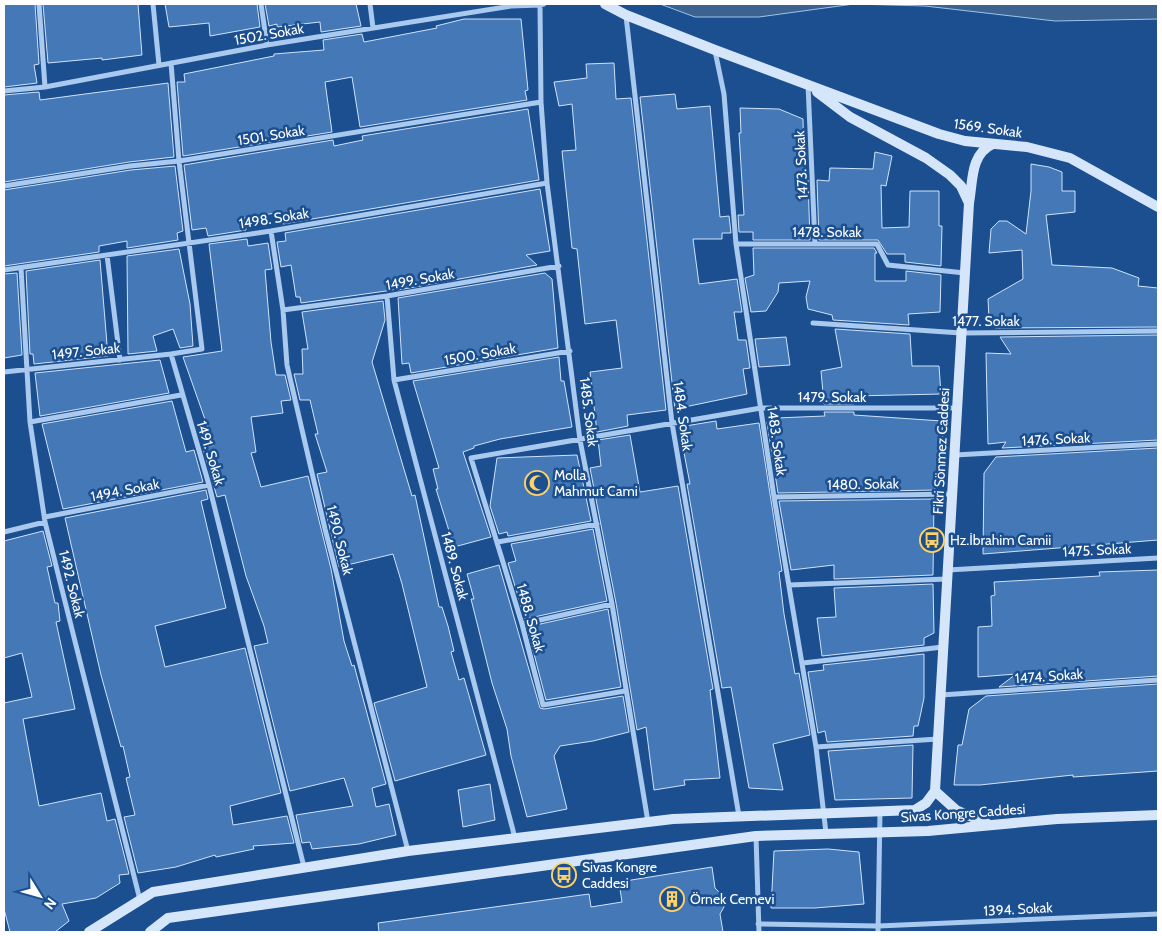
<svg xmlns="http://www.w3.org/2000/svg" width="1162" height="936" font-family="Cabin,sans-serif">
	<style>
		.water { fill: #3c6290; stroke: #9cc4f0 }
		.building { fill: #4478b7; stroke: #cfe3fa }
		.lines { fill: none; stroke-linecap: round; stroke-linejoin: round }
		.street { stroke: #a9c9ee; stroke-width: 5 }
		.secondary { stroke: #d6e6fa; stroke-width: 10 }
		.labels { text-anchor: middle; stroke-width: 5; stroke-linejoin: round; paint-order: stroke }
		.street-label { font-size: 14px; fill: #fff; stroke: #1b4f8f }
		.poi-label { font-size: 14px; fill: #fff; stroke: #1b4f8f; text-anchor: start }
	</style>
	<rect width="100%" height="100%" fill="#1b4f8f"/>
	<path class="water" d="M660 4H1158V19L1055 21 925 6 854 4 759 17H695Z"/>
	<path class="building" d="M4 4H35L39 64 34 65 37 83 4 87Z
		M43 4H138L142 55 102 60V58L48 63Z
		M165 4H257L260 27 210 36 209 23 169 27Z
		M265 4H356L361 26 321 32 320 22 277 27V24L269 26Z
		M464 19H521L528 90 525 91 527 100 360 127 352 77 325 82 332 132 183 156 177 82H185L184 74 274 56V54L324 50 323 40 362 34 364 42 437 28 436 26Z
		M614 63 616 99 631 98 666 410 627 415 628 426 597 432 590 372 622 368 616 320 585 324 577 249 572 248 562 151 576 150 572 104 559 106 554 82 587 78 586 64Z
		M168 83 174 157 129 162 4 182V95L39 92 40 100Z
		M675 94 677 109 710 106 720 217 729 216 731 233H722V239H693L699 284 737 279 742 312H734L738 340H746L750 368 743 369 747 394 675 409 640 97Z
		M740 108 779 109 803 119 804 180H808L810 240H753V232H739L738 215H744L739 133H741Z
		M528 109 539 180 283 224 282 212 244 218 246 230 208 236 206 228 192 230 184 165 333 140 334 146 363 140 362 136Z
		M875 152 892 156 886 186 881 185 882 228 909 227 910 191H939V226H942L941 266 905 262V254H887L878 240H819L817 180 829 181 830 168 873 169Z
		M1031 164 1049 167 1062 172V191H1075V212L1046 215 1052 265 1112 268 1139 278 1138 286 1158 288V327L995 328 989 319 988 299 1023 279 1022 250 989 253 991 229 999 221H1007L1026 234 1031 191Z
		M175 166 183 231 177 233 178 240 127 248V241L99 246V252L4 266V190L131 170Z
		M540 189 550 251 526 255 537 265 398 290 397 277 393 290 301 303 300 297H296L291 265 281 267 277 242 286 241 285 233Z
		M247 239 248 246 268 243 272 269 265 270 271 342 276 375H285L291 400 281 401 283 413 251 417 256 452 251 453 261 487 308 476 331 569 344 641 352 666 354 665 386 784 372 788 376 807 389 804 396 835 359 844 312 849 310 842 302 843 296 815 353 806 344 778 290 791 254 646 268 643 264 626 246 576 225 495 217 497 203 448 214 445 183 357 222 351 209 244Z
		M753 248H874L877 253H875V281H906V271L941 275 940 312 908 314 909 325 833 320 832 315 808 309 806 297 810 281 779 283 778 292 766 311 751 312 745 278 754 275Z
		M179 249 190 304 193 346 180 348 173 329 153 336 157 351 128 354 127 256Z
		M100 260 108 356 34 364 33 354H30L26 271Z
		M17 273 22 355 4 358V274Z
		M545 273 552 279 558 348 411 373 409 363 402 364 398 298Z
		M383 301 385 320 372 362 412 496 415 495 439 607H442L448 626 454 651 451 652 459 680 464 678 486 755 395 781 374 703 427 687 402 584 393 554 339 567 317 474 327 472 315 434H318L310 400H300L294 374H303L302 349H308L302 312Z
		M835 329 910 334 912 366H939L941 394 854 396V404H824L821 371 842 367Z
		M1158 335V440L1002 448 1006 442 988 444 986 353 1011 354 1000 337Z
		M786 337 790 365 759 367 755 339Z
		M559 357 561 381H564L572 427 500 439 474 446V448L463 452 491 537 454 547 436 489H438L433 469 439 468 413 381Z
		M160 360 169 393 40 416 35 373Z
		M172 401 186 452 194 450 203 482 63 509 42 424Z
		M824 412H854V415L942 421 944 479H935V490L778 493 767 422 776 421V418L825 416Z
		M716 421 717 429 759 423 782 571 779 572 784 614 795 674 799 673 810 735 773 744 783 790 749 788 731 687 722 688 687 484H690L679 427Z
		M630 435 640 492 678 486 713 689 710 690 720 778 684 780 685 785 654 790 646 727 637 730 616 603 590 468 601 466 598 440Z
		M1158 448V540L983 554 984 473 996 457Z
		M577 455 591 521 508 536 507 532 499 534 490 506 497 458Z
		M206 490 208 499 201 501 226 608 155 626 165 667 245 648 281 793 230 806 233 825 287 816 294 843 253 846 254 849 216 857 215 855 176 867 138 873 124 817 135 815 126 778 130 777 123 746 121 747 101 675 65 518Z
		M934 499 933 575 834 579V565L791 570 779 501Z
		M593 529 607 601 525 619 508 563 516 561 511 544Z
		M43 531 52 566 47 567 55 603H58L60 621 56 622 75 709 23 719 39 806 101 793 107 821 115 819 129 874 119 875 120 883 96 898 62 904 69 921 55 932H10L4 909V703L32 697 22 653 4 658V541Z
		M499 565 540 708 544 709 623 696 629 732 593 741 560 746 554 756 567 809 527 817 511 756 507 729 492 683 471 599H474L467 574Z
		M1158 570V676L999 687 1016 674 978 677V627L992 626 991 596 995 595 994 582 1100 576 1099 572Z
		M933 584 934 633 924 638V645L822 656 817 618 836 617 834 588Z
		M608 609 621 687 546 700 527 627Z
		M924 654V698L918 726H914L913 736 827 742 825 731 818 733 808 672 824 670 823 665Z
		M1158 684V771L1073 777V775L980 785H954L958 745H962L969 709 986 696Z
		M913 745 912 798 835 800 828 751Z
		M490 784 495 820 463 827 458 790Z
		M828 849 859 852 864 904 815 908H771L774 851Z
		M712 867 715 888 723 896 724 907 720 914 723 932H379L378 923 589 894 591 907 622 902 619 882Z"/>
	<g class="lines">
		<path class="street" d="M39 4 45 87
			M153 4 159 65
			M261 4 267 45
			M370 4 373 28
			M544 4 540 5 541 102 547 183 580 440 612 604 648 822
			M626 16 672 423 739 816
			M715 51 724 94 736 244 774 497 816 747 826 833
			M171 63 179 161 202 349 171 354 209 485 304 867
			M808 85 815 243
			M4 91 45 87 267 45 511 6 540 5
			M4 186 130 166 179 161 541 102
			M271 231 283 310 287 365 325 529 408 851
			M736 244H877L888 265 965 273
			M107 255 120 360
			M21 268 30 422 45 522 140 900
			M4 270 271 231 547 183
			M387 296 394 380 515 838
			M283 310 387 296 559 266
			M813 323 961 333 1158 331
			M4 372 171 354
			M394 380 570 351
			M30 422 181 395
			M955 455 1158 444
			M774 497 952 494
			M45 517 209 485
			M4 532 45 522
			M498 542 597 524
			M948 570 1158 558
			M789 585 947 579
			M522 624 612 604
			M803 663 943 647
			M625 691 543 705 522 624 471 458 761 408H957
			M941 695 1158 680
			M816 747 938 739
			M756 836 759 932
			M758 924 878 926 1158 914
			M878 932 880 812"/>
		<path class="secondary" d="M605 4 626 15 715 50 939 134 965 141 1027 147 1070 158 1158 207
			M817 92 850 117 926 158 950 175 961 186 969 203
			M935 791 969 203C973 182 970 154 993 144
			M935 791 956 810 988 824
			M89 932 153 892 408 851 673 819 915 810 926 803 935 791
			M150 932 168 918 756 836 928 831 1057 819 1158 815"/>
	</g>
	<defs>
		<symbol id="mosque-ring" viewBox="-11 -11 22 22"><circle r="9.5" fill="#1b4f8f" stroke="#ffd166" stroke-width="1.5"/><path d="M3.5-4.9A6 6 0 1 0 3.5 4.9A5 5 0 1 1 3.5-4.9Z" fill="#ffd166"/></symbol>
		<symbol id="bus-ring" viewBox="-11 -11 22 22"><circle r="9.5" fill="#1b4f8f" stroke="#ffd166" stroke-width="1.5"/><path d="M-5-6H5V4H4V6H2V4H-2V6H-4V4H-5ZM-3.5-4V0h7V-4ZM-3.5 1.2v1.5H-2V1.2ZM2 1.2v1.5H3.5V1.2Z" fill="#ffd166"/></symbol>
		<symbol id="building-ring" viewBox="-11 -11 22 22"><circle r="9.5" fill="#1b4f8f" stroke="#ffd166" stroke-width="1.5"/><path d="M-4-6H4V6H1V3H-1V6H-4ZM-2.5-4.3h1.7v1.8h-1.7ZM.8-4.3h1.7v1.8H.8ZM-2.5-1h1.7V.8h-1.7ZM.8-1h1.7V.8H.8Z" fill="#ffd166"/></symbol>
	</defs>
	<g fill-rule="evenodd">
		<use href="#mosque-ring" x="523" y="469" width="28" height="28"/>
		<use href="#bus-ring" x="918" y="526" width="28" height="28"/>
		<use href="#bus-ring" x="550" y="861" width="28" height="28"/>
		<use href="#building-ring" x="658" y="885" width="28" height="28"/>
	</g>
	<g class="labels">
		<g class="street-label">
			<text transform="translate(269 34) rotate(-10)" y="5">1502. Sokak</text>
			<text transform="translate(988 128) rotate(8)" y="5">1569. Sokak</text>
			<text transform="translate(271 135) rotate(-9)" y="5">1501. Sokak</text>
			<text transform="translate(801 165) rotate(-93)" y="5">1473. Sokak</text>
			<text transform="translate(274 218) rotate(-9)" y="5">1498. Sokak</text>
			<text x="827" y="237">1478. Sokak</text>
			<text transform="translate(420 279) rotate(-10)" y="5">1499. Sokak</text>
			<text x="986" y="326">1477. Sokak</text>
			<text transform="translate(86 351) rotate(-6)" y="5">1497. Sokak</text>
			<text transform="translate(480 354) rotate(-10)" y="5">1500. Sokak</text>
			<text x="832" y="402">1479. Sokak</text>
			<text transform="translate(589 412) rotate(83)" y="5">1485. Sokak</text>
			<text transform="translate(683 416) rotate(82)" y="5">1484. Sokak</text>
			<text transform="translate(1056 439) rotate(-3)" y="5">1476. Sokak</text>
			<text transform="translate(777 441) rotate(82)" y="5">1483. Sokak</text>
			<text transform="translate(941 451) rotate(-87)" y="5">Fikri Sönmez Caddesi</text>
			<text transform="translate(211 453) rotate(73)" y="5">1491. Sokak</text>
			<text transform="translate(863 484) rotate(-1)" y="5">1480. Sokak</text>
			<text transform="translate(125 490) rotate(-11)" y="5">1494. Sokak</text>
			<text transform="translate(340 540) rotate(76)" y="5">1490. Sokak</text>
			<text transform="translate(1097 550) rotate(-3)" y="5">1475. Sokak</text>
			<text transform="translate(455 566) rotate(75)" y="5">1489. Sokak</text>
			<text transform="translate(72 584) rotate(76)" y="5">1492. Sokak</text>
			<text transform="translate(531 618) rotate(74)" y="5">1488. Sokak</text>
			<text transform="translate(1049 676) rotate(-4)" y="5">1474. Sokak</text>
			<text transform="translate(963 813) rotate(-4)" y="5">Sivas Kongre Caddesi</text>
			<text transform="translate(1018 909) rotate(-3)" y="5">1394. Sokak</text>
		</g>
		<g class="poi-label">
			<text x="554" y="480">Molla<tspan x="554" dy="16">Mahmut Cami</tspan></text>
			<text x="950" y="545">Hz.İbrahim Camii</text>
			<text x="582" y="872">Sivas Kongre<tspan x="582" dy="16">Caddesi</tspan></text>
			<text x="690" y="904">Örnek Cemevi</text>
		</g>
	</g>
	<rect width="1162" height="936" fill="none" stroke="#ffffff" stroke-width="10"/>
	<g transform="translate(40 896) rotate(127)" stroke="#1b4f8f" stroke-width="4" paint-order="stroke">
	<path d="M0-4L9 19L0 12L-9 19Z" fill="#ffffff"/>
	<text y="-8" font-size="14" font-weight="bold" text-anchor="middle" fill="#ffffff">N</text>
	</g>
</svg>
